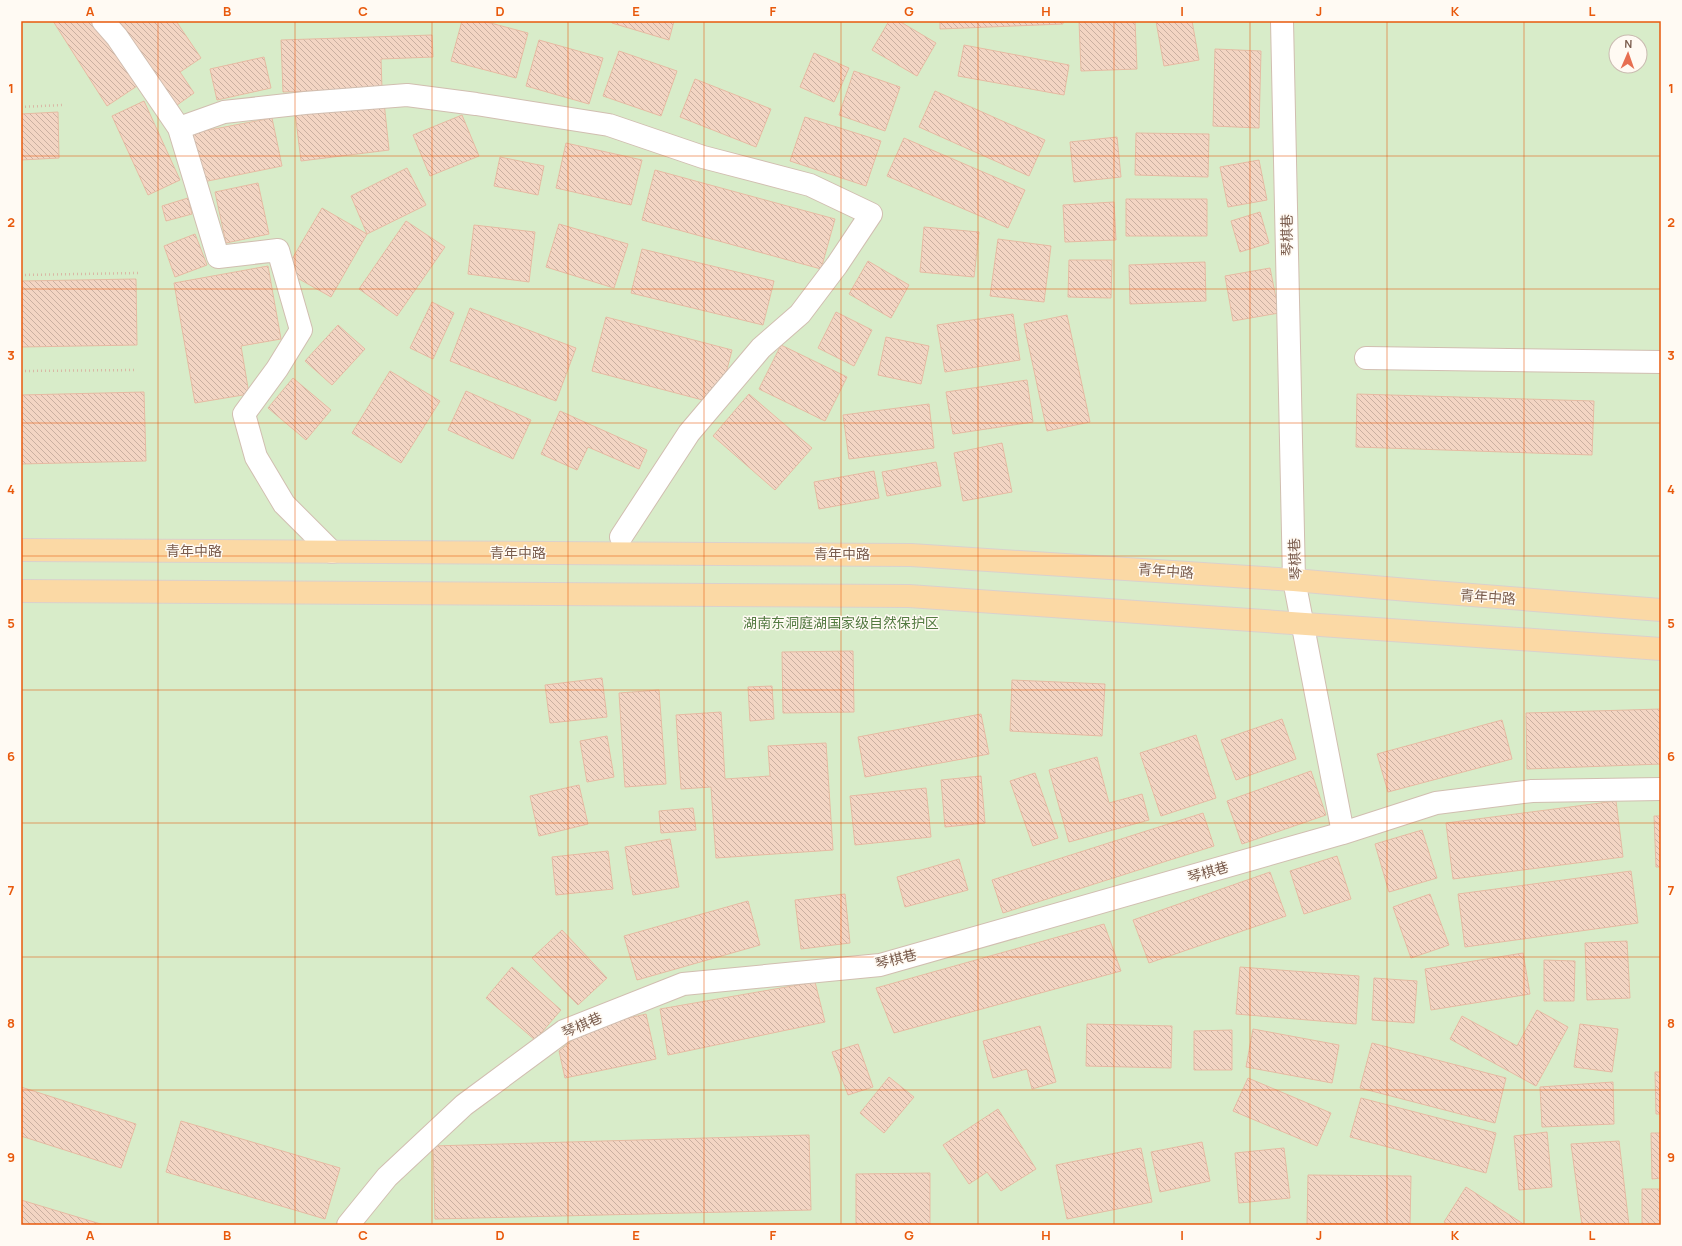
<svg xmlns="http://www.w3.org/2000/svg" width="1682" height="1246" font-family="Manrope,'Noto Sans SC',sans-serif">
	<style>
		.green { fill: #d8ecc9; fill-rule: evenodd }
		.building { fill: url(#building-back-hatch); stroke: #e6bba3 }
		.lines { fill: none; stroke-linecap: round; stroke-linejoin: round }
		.minor-casing { stroke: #d1beb0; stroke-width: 24 }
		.major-casing { stroke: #dad1cd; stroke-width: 24 }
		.path { stroke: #d9b8a5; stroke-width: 2.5; stroke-dasharray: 1 3; stroke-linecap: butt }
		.minor { stroke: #fff; stroke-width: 22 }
		.major { stroke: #fbd9a5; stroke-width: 22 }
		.grid { fill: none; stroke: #e8590c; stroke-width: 1; stroke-opacity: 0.55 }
		.labels { text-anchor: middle; stroke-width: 3; stroke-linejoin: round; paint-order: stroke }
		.street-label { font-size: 14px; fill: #7a5c4d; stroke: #fffaf3 }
		.park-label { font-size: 14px; fill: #537a41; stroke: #fffaf3 }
		.neatline { fill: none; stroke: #e8590c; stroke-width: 1.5 }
		.grid-label { font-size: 13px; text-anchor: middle; font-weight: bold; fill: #e8590c }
	</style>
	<defs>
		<pattern id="building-back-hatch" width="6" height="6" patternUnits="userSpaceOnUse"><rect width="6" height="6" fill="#f3d5c3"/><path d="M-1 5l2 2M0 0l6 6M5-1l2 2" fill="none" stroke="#cab0a1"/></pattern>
	</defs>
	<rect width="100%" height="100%" fill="#fdf6ec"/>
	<path class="green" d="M21 21H1661V1225H21ZM1616 42H1640V66H1616Z"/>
	<path class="building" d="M53 21H94L137 86 107 106Z
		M110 21H176L201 58 180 72 194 93 170 110Z
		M462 21H483L528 33 516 78 451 61Z
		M612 21H674L669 40 612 23Z
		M889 21H899L936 43 917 76 872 50Z
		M940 21H1063V24L940 29Z
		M1079 21H1135L1137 69 1081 71Z
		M1156 21H1192L1199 60 1164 66Z
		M432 35 433 57 381 59 382 89 283 92 281 40Z
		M539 40 603 58 589 104 526 86Z
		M964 45 1069 65 1064 95 958 76Z
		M1215 49 1261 51 1259 128 1213 126Z
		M619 51 677 71 661 116 603 96Z
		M814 53 849 68 834 102 800 87Z
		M264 57 271 88 217 100 210 69Z
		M854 71 900 87 885 131 839 115Z
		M695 79 771 109 756 147 680 117Z
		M935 91 1045 140 1029 176 919 127Z
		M144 101 180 180 148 195 112 116Z
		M384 102 389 150 301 161 295 112Z
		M58 112 59 158 21 160V114Z
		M462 115 479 156 430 176 413 135Z
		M805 117 881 141 866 186 790 161Z
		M272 118 282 166 198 183 188 134Z
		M1136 133 1209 134 1208 177 1135 175Z
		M1117 137 1121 177 1074 182 1070 142Z
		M904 138 1025 190 1008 228 887 176Z
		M566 143 642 160 631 205 556 188Z
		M500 157 544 166 538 195 494 186Z
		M1259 160 1267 200 1228 207 1220 167Z
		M407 168 426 205 367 234 351 196Z
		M655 170 835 219 821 269 642 220Z
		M258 183 269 234 226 243 215 192Z
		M188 198 192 214 166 221 162 206Z
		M1126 199H1207V236H1126Z
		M1114 202 1116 240 1065 242 1063 205Z
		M322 208 367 234 331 297 285 271Z
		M1260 212 1269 243 1240 252 1231 221Z
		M406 221 445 247 397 316 359 289Z
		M559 224 628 244 614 288 546 267Z
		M474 225 535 232 529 282 468 274Z
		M924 227 979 232 974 277 920 272Z
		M195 234 207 265 175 277 164 246Z
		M998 239 1051 246 1044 302 990 296Z
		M642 249 774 281 763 325 631 293Z
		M1069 260H1112L1111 298 1068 297Z
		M868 261 909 285 891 318 849 294Z
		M1205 262 1206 301 1130 304 1129 265Z
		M268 266 281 339 241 346 249 394 195 403 174 283Z
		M1270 268 1279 313 1233 321 1225 276Z
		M136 279 137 345 21 347V281Z
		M432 302 454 313 433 359 410 348Z
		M470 308 576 348 556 401 450 361Z
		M836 312 872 330 854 366 818 348Z
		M1013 314 1020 360 945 372 937 325Z
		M1067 315 1090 422 1047 431 1024 324Z
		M606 317 732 350 718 404 592 371Z
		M338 325 365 349 332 385 305 361Z
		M886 337 929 346 921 384 878 375Z
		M781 345 847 377 825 421 759 389Z
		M390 371 440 401 401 463 352 433Z
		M293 378 331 410 306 440 268 408Z
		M1027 380 1033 422 953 434 946 392Z
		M466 391 531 420 513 459 448 430Z
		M144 392 146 461 21 464V395Z
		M749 394 812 448 775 490 713 436Z
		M1357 394 1594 401 1592 455 1356 447Z
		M929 404 934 448 849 459 843 415Z
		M560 411 647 450 639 469 588 447 577 470 541 454Z
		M1002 443 1012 492 963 501 954 453Z
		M936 462 941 486 887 496 882 472Z
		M874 471 879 498 819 509 814 482Z
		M853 651 854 712 783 713 782 652Z
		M602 678 607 717 550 723 545 685Z
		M1012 680 1105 684 1102 736 1010 731Z
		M772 686 774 719 750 721 748 687Z
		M659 690 666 784 625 787 619 693Z
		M1661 709V764L1527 769 1526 713Z
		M721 712 725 779 770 776 768 746 826 743 833 850 716 858 711 787 681 789 676 715Z
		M981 714 989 754 865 777 858 737Z
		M1282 719 1296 759 1236 780 1221 740Z
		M1502 720 1512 759 1388 792 1377 754Z
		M1196 735 1216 798 1161 816 1140 753Z
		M607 736 614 777 587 782 580 741Z
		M1097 757 1109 803 1142 794 1149 820 1069 842 1049 770Z
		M1311 771 1326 815 1242 844 1227 801Z
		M1035 773 1058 838 1033 846 1010 781Z
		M981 776 985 823 945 827 941 780Z
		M579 785 588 824 539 836 530 796Z
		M926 788 931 837 855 845 850 796Z
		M1616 801 1623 857 1453 879 1446 823Z
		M693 808 696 830 661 833 659 811Z
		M1203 813 1214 846 1003 913 992 880Z
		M1654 816H1661V867H1656Z
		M1422 830 1437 878 1389 892 1375 844Z
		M670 839 679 887 633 895 625 847Z
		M608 851 613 889 556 895 552 857Z
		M1337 856 1351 899 1304 914 1290 871Z
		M959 859 968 890 905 907 897 877Z
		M1631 871 1638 923 1465 947 1458 894Z
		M1270 872 1286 916 1149 963 1133 920Z
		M845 894 850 943 801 949 795 900Z
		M1430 894 1449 945 1411 958 1393 907Z
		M748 901 760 945 637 980 624 936Z
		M1104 924 1121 971 894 1033 876 988Z
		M562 930 607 978 578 1005 532 958Z
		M1627 941 1630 998 1587 1000 1585 943Z
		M1523 953 1530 994 1431 1010 1425 969Z
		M1544 960 1575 961 1574 1001H1544Z
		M512 967 561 1010 535 1040 486 998Z
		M1240 967 1359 976 1356 1024 1236 1014Z
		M1374 978 1417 981 1414 1023 1372 1020Z
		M815 982 825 1022 668 1055 660 1009Z
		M1537 1010 1568 1027 1536 1086 1450 1039 1462 1016 1517 1046Z
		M646 1014 656 1059 565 1078 559 1051 589 1027Z
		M1087 1024 1172 1026 1171 1068 1086 1066Z
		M1580 1024 1618 1029 1612 1072 1574 1067Z
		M1040 1026 1056 1082 1032 1089 1027 1069 993 1078 983 1041Z
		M1253 1029 1339 1045 1332 1083 1246 1067Z
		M1232 1030V1070H1194V1031Z
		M1372 1043 1506 1078 1495 1123 1360 1088Z
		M858 1044 873 1087 848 1095 832 1052Z
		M1655 1072H1661V1114H1656Z
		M889 1077 914 1097 884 1133 860 1113Z
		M1248 1078 1331 1113 1317 1146 1233 1111Z
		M1613 1082 1614 1124 1542 1127 1540 1087Z
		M21 1087 136 1124 121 1168 21 1136Z
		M1361 1098 1496 1133 1486 1173 1350 1137Z
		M998 1109 1036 1169 1001 1191 987 1172 969 1184 943 1145Z
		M181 1121 340 1168 325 1219 166 1172Z
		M1547 1132 1552 1187 1519 1190 1514 1136Z
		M1651 1133H1661V1178L1652 1179Z
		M809 1135 811 1210 435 1219 433 1146Z
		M1619 1141 1629 1225H1582L1571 1144Z
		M1202 1142 1210 1181 1160 1192 1151 1152Z
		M1141 1148 1152 1202 1067 1219 1056 1165Z
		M1284 1148 1290 1198 1239 1203 1235 1153Z
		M930 1173V1225H856V1174Z
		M1308 1175 1411 1176 1410 1225H1307Z
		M1466 1187 1525 1225H1449L1444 1222Z
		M1642 1189H1661V1225H1642Z
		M21 1200 104 1225H21Z"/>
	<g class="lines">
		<defs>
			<path id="minor" d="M103 21 117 37 179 128
				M1366 358 1661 362
				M332 552 284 504 256 457 244 414 277 369 301 330 278 250 218 257 179 128 224 112 305 103 407 95 476 104 609 125 703 157 810 185 871 214 837 265 800 314 761 348 689 433 621 537
				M1343 833 1436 803 1532 791 1661 789
				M348 1225 387 1177 464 1105 564 1031 683 984 880 965 1343 833 1294 580 1282 21"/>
			<path id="major" d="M21 550 911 555 1294 580 1408 590 1661 610
				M21 591 909 596 1661 649"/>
		</defs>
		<use href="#minor" class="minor-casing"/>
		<use href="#major" class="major-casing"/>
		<path class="path" d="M21 107 62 105
			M21 275 138 273
			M21 371 137 370"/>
		<use href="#minor" class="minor"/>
		<use href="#major" class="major"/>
	</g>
	<path class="grid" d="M158 21V1225M295 21V1225M432 21V1225M568 21V1225M704 21V1225M841 21V1225M978 21V1225M1114 21V1225M1250 21V1225M1387 21V1225M1524 21V1225M21 156H1661M21 289H1661M21 423H1661M21 556H1661M21 690H1661M21 823H1661M21 957H1661M21 1090H1661"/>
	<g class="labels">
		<g class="street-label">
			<text transform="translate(1287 235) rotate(-91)" y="5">琴棋巷</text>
			<text x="194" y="556">青年中路</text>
			<text x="518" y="558">青年中路</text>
			<text x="842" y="559">青年中路</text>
			<text transform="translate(1295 559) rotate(-93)" y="5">琴棋巷</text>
			<text transform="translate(1166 571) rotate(4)" y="5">青年中路</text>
			<text transform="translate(1488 597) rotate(4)" y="5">青年中路</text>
			<text transform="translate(1208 872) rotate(-16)" y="5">琴棋巷</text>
			<text transform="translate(896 959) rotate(-14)" y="5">琴棋巷</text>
			<text transform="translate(582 1025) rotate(-24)" y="5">琴棋巷</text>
		</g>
		<g class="park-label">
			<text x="841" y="628">湖南东洞庭湖国家级自然保护区</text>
		</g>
	</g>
	<rect width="1682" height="1246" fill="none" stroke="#fffaf3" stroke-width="44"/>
	<g transform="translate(1628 54) rotate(2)"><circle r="19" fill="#fffaf3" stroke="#cabbb1"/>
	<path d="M0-3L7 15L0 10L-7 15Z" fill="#e76f51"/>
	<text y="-6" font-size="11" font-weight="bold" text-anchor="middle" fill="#7a5c4d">N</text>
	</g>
	<rect x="22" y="22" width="1638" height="1202" class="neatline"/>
	<g class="grid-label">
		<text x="90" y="16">A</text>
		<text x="227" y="16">B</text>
		<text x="363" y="16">C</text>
		<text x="500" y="16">D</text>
		<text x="636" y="16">E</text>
		<text x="773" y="16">F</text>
		<text x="909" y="16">G</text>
		<text x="1046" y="16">H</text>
		<text x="1182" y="16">I</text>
		<text x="1319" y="16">J</text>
		<text x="1455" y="16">K</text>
		<text x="1592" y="16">L</text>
		<text x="11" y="93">1</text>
		<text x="1671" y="93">1</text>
		<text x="11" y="227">2</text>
		<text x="1671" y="227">2</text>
		<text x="11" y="360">3</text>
		<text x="1671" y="360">3</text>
		<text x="11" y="494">4</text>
		<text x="1671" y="494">4</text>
		<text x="11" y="628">5</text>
		<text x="1671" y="628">5</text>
		<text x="11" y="761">6</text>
		<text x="1671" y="761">6</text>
		<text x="11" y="895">7</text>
		<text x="1671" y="895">7</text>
		<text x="11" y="1028">8</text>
		<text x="1671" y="1028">8</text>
		<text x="11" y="1162">9</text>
		<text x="1671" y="1162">9</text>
		<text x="90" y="1240">A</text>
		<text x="227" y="1240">B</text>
		<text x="363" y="1240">C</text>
		<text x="500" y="1240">D</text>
		<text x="636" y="1240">E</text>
		<text x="773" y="1240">F</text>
		<text x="909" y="1240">G</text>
		<text x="1046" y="1240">H</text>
		<text x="1182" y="1240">I</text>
		<text x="1319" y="1240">J</text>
		<text x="1455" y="1240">K</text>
		<text x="1592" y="1240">L</text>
	</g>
</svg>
